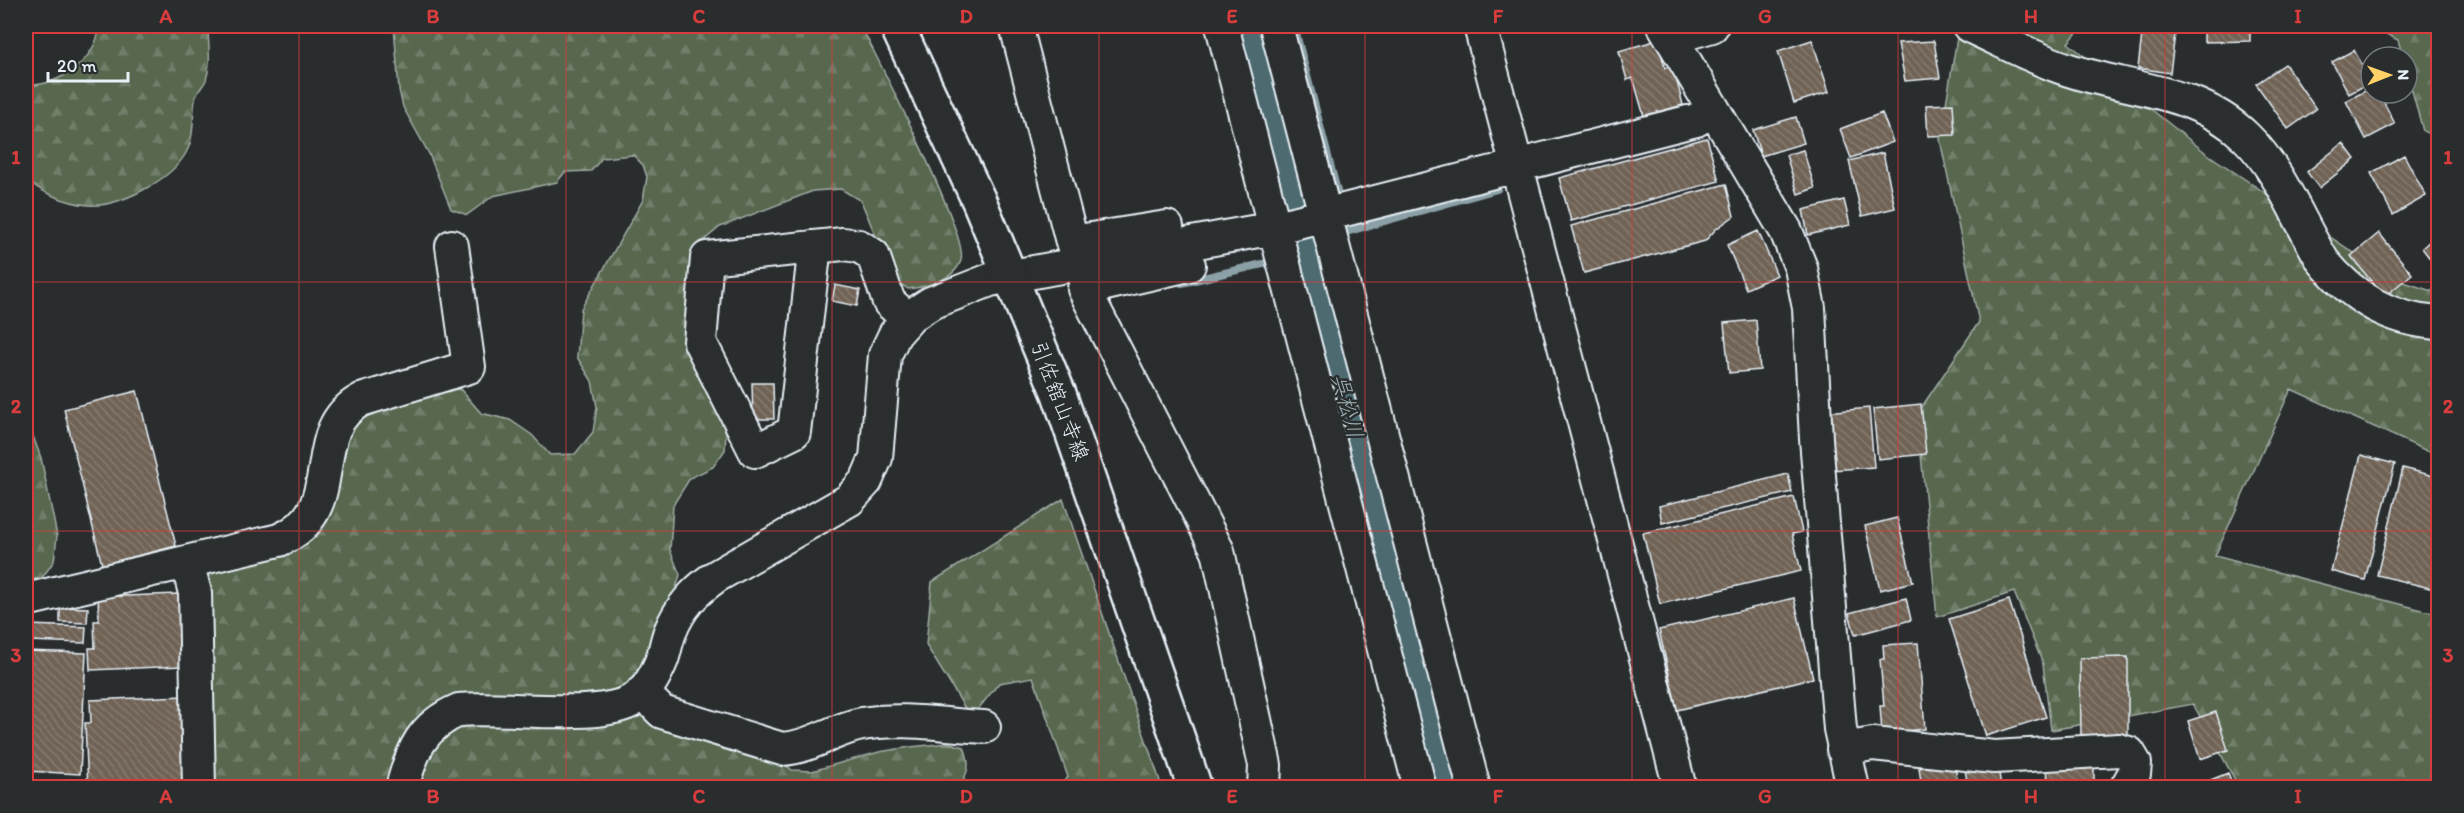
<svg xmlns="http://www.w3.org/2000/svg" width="2464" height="813" font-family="Itim,'Klee One',sans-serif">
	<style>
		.forest { fill: url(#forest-firs); stroke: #a0aca4; stroke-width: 1.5 }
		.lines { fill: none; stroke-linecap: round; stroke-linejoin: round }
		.stream { stroke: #8ba1a7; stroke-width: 8 }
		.river { stroke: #4d6b71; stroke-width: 48 }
		.building { fill: url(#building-back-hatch); stroke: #e8f1f8; stroke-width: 1.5 }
		.street-casing { stroke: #e8f1f8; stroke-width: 36 }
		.secondary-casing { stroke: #e8f1f8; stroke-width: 38 }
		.street { stroke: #2a2d2e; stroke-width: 32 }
		.secondary { stroke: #2a2d2e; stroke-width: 33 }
		.grid { fill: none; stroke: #d83c3d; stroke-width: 1.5; stroke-opacity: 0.55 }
		.labels { text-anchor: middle; stroke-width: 5; stroke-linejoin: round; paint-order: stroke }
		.street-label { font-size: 21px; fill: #e8f1f8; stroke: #2a2d2e }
		.water-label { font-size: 22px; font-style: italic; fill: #a2b5bb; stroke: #2a2d2e }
		.neatline { fill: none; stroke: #d83c3d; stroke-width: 2 }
		.grid-label { font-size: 20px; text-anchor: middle; font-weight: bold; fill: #d83c3d }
	</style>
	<defs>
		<pattern id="forest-firs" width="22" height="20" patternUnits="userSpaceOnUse" patternTransform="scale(1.5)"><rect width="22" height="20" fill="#596850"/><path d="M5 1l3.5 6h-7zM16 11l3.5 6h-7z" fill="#717e6a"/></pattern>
		<pattern id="building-back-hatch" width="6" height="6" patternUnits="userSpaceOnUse" patternTransform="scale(1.5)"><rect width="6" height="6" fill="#706356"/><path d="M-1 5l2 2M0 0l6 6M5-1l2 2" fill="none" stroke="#847a6f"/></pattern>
	</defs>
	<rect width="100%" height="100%" fill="#2a2d2e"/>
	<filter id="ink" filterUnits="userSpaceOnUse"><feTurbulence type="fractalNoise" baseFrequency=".0167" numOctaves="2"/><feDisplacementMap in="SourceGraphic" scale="12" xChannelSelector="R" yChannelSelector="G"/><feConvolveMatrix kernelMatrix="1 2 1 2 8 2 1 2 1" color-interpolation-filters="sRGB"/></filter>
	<g filter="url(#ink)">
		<path class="forest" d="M100 26H208C208 45 212 61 206 80 203 87 196 92 195 100 192 117 195 137 186 153 171 180 118 208 88 205 67 203 41 193 26 179V86C61 84 94 63 100 26Z
			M394 26H861C878 60 969 235 961 260 956 279 926 287 908 289L894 279 861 201 841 189 813 191 720 227 702 242 692 266 709 384 726 432 725 450 713 467 690 478 673 505 670 550 680 575 673 598 634 685 602 695 467 698 388 787H214L205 577 207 569 291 543 332 450 358 413 441 384 461 390 481 413 510 420 532 435 550 455 575 454 593 432 597 407 592 381 577 357 581 309 643 200 647 177 643 165 633 155 602 158 591 171 565 172 557 182 493 196 467 215 451 209 429 154 403 107 399 90Z
			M1959 26H2083L2068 43 2206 153 2391 278 2438 293V449L2427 451 2291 389 2215 556 2438 614V787H2239L2193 704 2051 730 2043 664 2014 592 1937 617 1917 414 1979 322 1940 140Z
			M2371 26H2438V138L2423 131 2407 72V57H2403L2398 40Z
			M26 417 41 458 57 536 54 561 42 578 26 580Z
			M1063 499 1162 787H1058L1068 777 1033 677 999 683 971 718 926 645 932 582Z
			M637 712 777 758 792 770 812 771 879 752 910 747 949 743 964 747C971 764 969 774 957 788H409L416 763 453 721Z"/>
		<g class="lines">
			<path class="stream" d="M1294 26 1339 199
				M1346 232 1497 189
				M1305 243 1323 238
				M1291 258 1308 253
				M1182 283 1271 262"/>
			<path class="river" d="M1249 26 1447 788"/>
		</g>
		<path class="building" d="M2091 26H2133L2132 33Z
			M2143 26H2176L2170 73 2138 68Z
			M2204 26H2250V41L2204 42Z
			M1658 40 1665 68 1673 66 1683 105 1644 116 1633 78 1627 80 1619 51Z
			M1812 40 1829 92 1794 103 1778 51Z
			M1934 41 1940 78 1905 81 1898 43Z
			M2354 50 2371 82 2349 94 2332 62Z
			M2285 64 2316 109 2288 129 2256 84Z
			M2371 88V93H2379L2395 124 2366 139 2346 101Z
			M1953 104 1955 135 1928 136 1926 105Z
			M1882 113 1893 142 1851 158 1840 129Z
			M1796 117 1804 143 1761 156 1753 130Z
			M1707 138 1719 181 1571 221 1559 178Z
			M2343 143 2355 159 2319 188 2307 172Z
			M1803 150 1815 188 1798 194 1786 155Z
			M1883 153 1895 208 1862 216 1849 161Z
			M2404 155 2426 196 2393 215 2371 173Z
			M1726 184 1734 216 1716 229 1705 241 1584 273 1571 226Z
			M1844 200 1850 225 1808 235 1803 210Z
			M1758 231 1777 275 1746 289 1727 245Z
			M2379 233 2412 274 2384 297 2351 256Z
			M2438 234V269L2422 248Z
			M835 285 860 290 857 306 832 301Z
			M1756 320 1760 370 1729 373 1724 323Z
			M752 383H773L774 419H753Z
			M137 391 176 546 102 565 64 409Z
			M1921 404 1926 454 1878 459 1873 409Z
			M1869 408 1874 467 1832 470 1827 412Z
			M2361 455 2395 464 2365 580 2331 571Z
			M2403 468 2438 477V590L2377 575Z
			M1788 474 1792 492 1662 523 1659 506Z
			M1794 497 1802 532 1792 534 1801 571 1660 604 1643 533Z
			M1897 518 1913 582 1880 590 1865 526Z
			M179 594 182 666 90 670 89 648H95L94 621H99L98 597Z
			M1794 598 1813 678 1677 710 1659 630Z
			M1906 598 1911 620 1855 635 1849 613Z
			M2009 600 2046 717 1986 736 1949 619Z
			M60 607 88 608 87 623 60 622Z
			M28 625 86 627 85 643 28 641Z
			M1918 643 1925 729 1882 733 1880 706H1884L1880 659H1884L1883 645Z
			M26 651 86 653 80 774 26 771Z
			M2128 657V736H2081L2080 658Z
			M184 696 190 784 88 788 85 723H91L90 700Z
			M2216 712 2228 750 2200 759 2188 721Z
			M2094 760V782H2086L2087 788H2048L2047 763Z
			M1954 761 1959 788H1922L1919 768Z
			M1998 765 2001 788H1968L1965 769Z
			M2228 773 2234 788H2199L2198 785Z"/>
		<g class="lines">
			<defs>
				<path id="street" d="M1016 26 1072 242 1167 227
					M1222 26 1420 788
					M1276 26 1474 788
					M1480 26 1680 788
					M1664 26 1786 231 1801 268 1809 308 1816 439 1840 729 1853 788
					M1969 26C2002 41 2034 59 2069 70 2130 90 2198 90 2246 137 2281 171 2298 220 2323 261 2353 298 2390 320 2438 323
					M1674 42 1691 32 1712 26
					M812 247 813 263 794 432 755 451 700 342 707 258 843 244 859 246 873 255 889 302 908 319
					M1189 265 1084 289 1218 551 1265 765 1264 788
					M187 562 195 593 199 788
					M26 600 279 540C350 511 302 432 361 400L469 367 452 246
					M642 692 662 712 782 749C812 747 834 729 862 724 901 717 945 725 984 727
					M1843 749 1873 744 1994 757 2119 750 2129 753 2135 763 2134 774 2126 788
					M402 788C412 750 422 726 459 710 504 705 599 722 635 699 648 690 655 676 661 662 665 653 666 642 670 632 680 607 694 592 715 577L849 500 866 481 876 458 885 355 895 334 911 316 931 303 990 280 1274 228 1696 120 1714 110"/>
				<path id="secondary" d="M897 26 979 201 1059 394 1195 788"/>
			</defs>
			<use href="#street" class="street-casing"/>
			<use href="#secondary" class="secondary-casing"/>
			<use href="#street" class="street"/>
			<use href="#secondary" class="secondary"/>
		</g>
	</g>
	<path class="grid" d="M299 26V788M566 26V788M832 26V788M1099 26V788M1365 26V788M1632 26V788M1898 26V788M2165 26V788M26 282H2438M26 531H2438"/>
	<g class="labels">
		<g class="street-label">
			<text transform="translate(1060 401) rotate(69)" y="7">引佐舘山寺線</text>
		</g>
		<g class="water-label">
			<text transform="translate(1348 406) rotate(75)" y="8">呉松川</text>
		</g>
	</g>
	<rect width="2464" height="813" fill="none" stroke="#2a2d2e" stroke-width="66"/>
	<g transform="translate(2389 75) rotate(89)"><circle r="28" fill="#2a2d2e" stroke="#767b7f" stroke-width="1.5"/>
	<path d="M0-4.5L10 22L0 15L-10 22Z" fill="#ffd166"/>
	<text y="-9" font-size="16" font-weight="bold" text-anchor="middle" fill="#e8f1f8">N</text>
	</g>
	<path d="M48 72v9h80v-9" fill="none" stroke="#e8f1f8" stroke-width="3"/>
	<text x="57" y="72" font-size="18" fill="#e8f1f8" stroke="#2a2d2e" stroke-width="4.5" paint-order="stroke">20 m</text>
	<rect x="33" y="33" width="2398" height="747" class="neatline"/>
	<g class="grid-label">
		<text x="166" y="23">A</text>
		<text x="433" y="23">B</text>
		<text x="699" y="23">C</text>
		<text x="966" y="23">D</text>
		<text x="1232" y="23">E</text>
		<text x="1498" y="23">F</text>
		<text x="1765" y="23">G</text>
		<text x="2031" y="23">H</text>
		<text x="2298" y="23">I</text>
		<text x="16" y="164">1</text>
		<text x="2448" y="164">1</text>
		<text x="16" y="413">2</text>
		<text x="2448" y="413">2</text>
		<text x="16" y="662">3</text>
		<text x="2448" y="662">3</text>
		<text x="166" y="803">A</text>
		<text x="433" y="803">B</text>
		<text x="699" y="803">C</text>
		<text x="966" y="803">D</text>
		<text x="1232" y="803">E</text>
		<text x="1498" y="803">F</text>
		<text x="1765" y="803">G</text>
		<text x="2031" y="803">H</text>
		<text x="2298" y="803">I</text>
	</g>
</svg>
